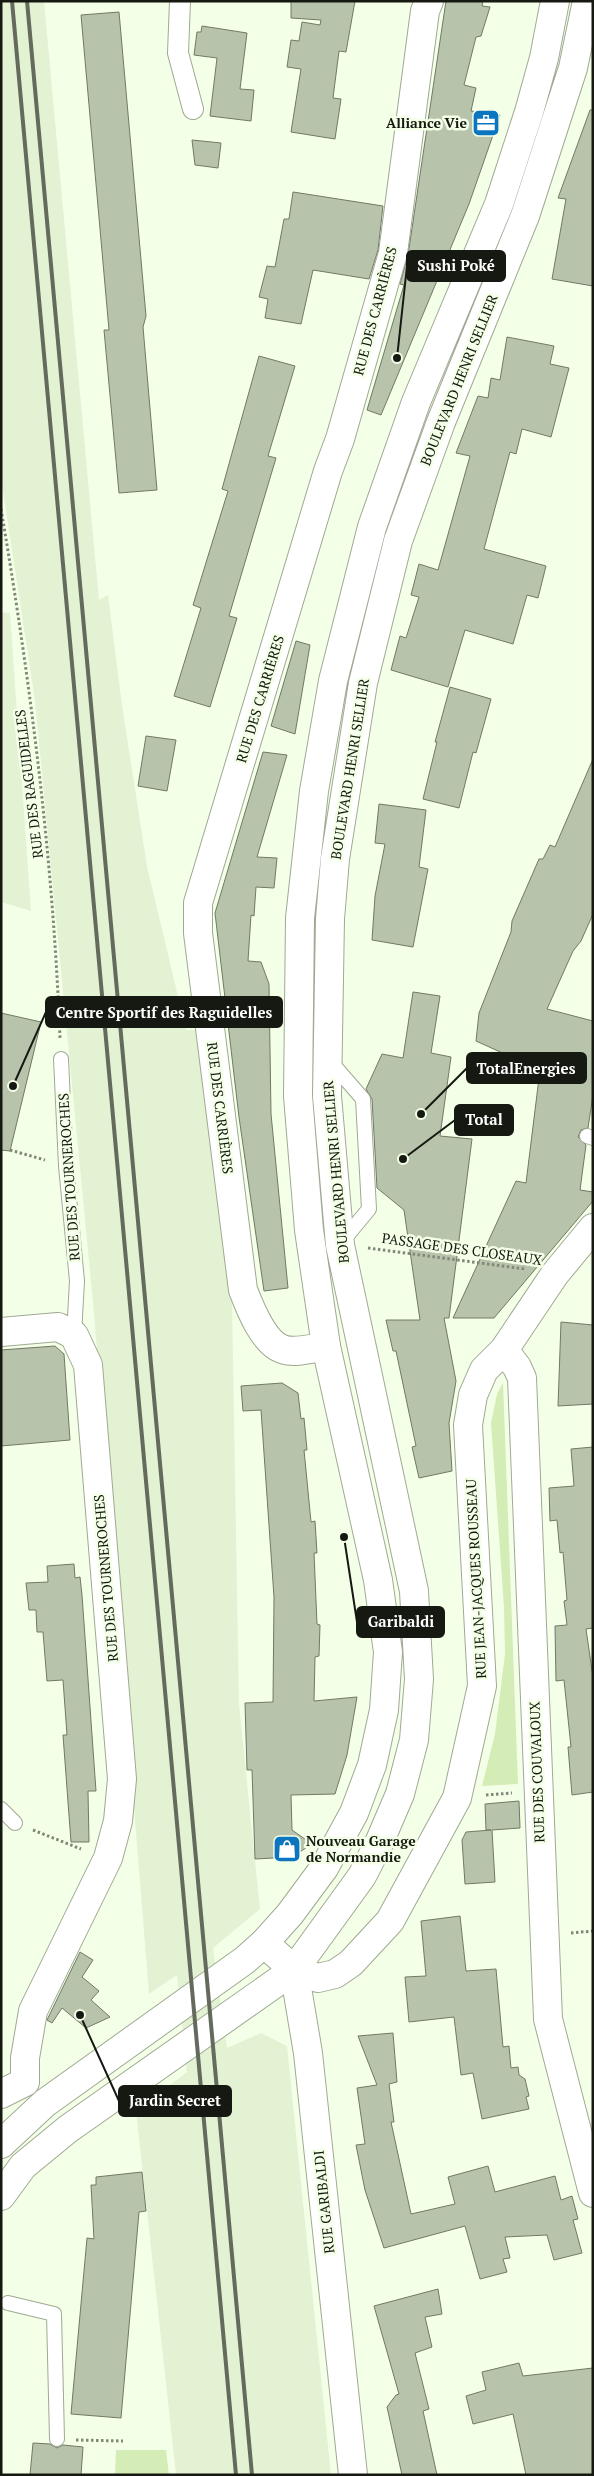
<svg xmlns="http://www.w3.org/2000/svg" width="594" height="2476" font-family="'PT Serif',serif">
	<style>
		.built { fill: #e4f2d4 }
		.green { fill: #d4ecb5 }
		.building { fill: #b8c3ac; stroke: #707965 }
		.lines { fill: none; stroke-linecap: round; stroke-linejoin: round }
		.service-casing { stroke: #9fa993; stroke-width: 16 }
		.pedestrian-casing { stroke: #9fa993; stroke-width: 22 }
		.minor-casing { stroke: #9fa993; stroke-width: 30 }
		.primary-casing { stroke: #9fa993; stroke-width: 30 }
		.path { stroke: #818878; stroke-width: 3; stroke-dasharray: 2.5 2.5; stroke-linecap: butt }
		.service { stroke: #fff; stroke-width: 14 }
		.pedestrian { stroke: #fff; stroke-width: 20 }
		.minor { stroke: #fff; stroke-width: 28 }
		.primary { stroke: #fff; stroke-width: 28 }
		.rail { stroke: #646a5c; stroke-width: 4 }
		.labels { text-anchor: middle; stroke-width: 5; stroke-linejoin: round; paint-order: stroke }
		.poi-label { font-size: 14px; font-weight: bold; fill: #161911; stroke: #f4ffe7; text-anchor: end }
		.street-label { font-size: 14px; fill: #161911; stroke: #f4ffe7 }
		.leader { fill: none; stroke: #161911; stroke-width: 2 }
		.callout-dot { fill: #161911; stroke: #f4ffe7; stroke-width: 2 }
		.callout { fill: #161911; stroke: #161911; stroke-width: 2 }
		.callout-label { font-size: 15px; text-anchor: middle; font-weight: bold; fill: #fff }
	</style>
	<rect width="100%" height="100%" fill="#f4ffe7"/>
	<path class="built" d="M1 1H44L99 600 108 595 122 705 147 866 186 1030H196L232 1299 239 1704 260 1909 213 1948 227 2048 261 2033 287 2046 331 2475H176L136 2111 187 2072 177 1975 149 1994 94 1313 35 701 1 478Z
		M1 612 10 613 31 911 1 902Z"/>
	<path class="green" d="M503 1383 518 1784 482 1786 495 1734 505 1654 504 1607 491 1423 497 1394Z
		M116 2450H166L169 2475H115Z"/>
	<path class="building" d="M291 1H355L346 52 339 51 333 98 341 99 335 139 291 132 301 69 287 67 291 40 299 41 302 22 320 25 321 20 291 18Z
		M446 1H483L482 6 490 7 481 36 476 37 464 85 476 88 471 111 500 115 469 204 381 415 367 410 404 285 400 284 408 255Z
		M119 12 146 316 143 327 157 490 119 493 104 330H109L81 15Z
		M202 26 247 33 240 89 254 90 251 121 210 116 217 58 194 55 197 32H201Z
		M590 110H593V286L552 279 566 199 558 198Z
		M192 140 221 143 218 168 195 165Z
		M293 192 383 206 378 250 369 279 313 270 301 324 265 318 268 299 259 297 267 266 275 267 284 219H289Z
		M507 337 554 346 550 364 569 368 551 437 522 429 516 454 510 452 484 549 546 566 538 598 527 595 513 644 465 630 448 687 391 670 400 636 406 638 419 597 411 595 419 564 438 570 470 456 456 453 478 396 488 398 491 378 500 380Z
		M259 356 295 366 268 456 276 458 229 616 237 618 210 707 174 696 201 608 193 605 228 491 222 489Z
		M296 641 310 645 295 734 271 726Z
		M450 687 491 699 476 753 473 752 459 808 423 799 437 742H435Z
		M146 736 176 740 167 791 138 786Z
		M263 752 287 755 257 857 277 858 274 888 256 887 254 916 251 915 248 961 261 962 269 984 271 1114 288 1288 264 1291 239 1117 215 913Z
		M593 759V914L581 941 573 951 547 1009 593 1021V1095L588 1128 581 1130 578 1137 586 1145 580 1190 593 1192V1201L494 1318H453L516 1181 526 1183 540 1070 476 1041 479 1013 511 932 512 921 539 859H543L550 845 555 847Z
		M379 804 426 810 419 867 428 869 413 947 372 940 375 896 385 844 375 843Z
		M413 992 440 996 431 1053 451 1057 440 1136 472 1139 449 1318H444L456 1381 449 1423 452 1471 419 1478 412 1447 416 1446 396 1351H393L386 1320H420L404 1210 377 1188 372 1099 366 1089 382 1054 403 1058Z
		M1 1013 41 1022 10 1151 1 1150Z
		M561 1322 593 1325V1404L558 1406Z
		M55 1346 64 1354 70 1440 1 1446V1350Z
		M282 1383 298 1393 301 1419 304 1418 307 1450H304L311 1522 315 1521 317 1553H314L317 1624 320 1625 319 1656 315 1657 314 1701 357 1697 347 1755 335 1794 291 1795 292 1830 312 1844 292 1857 255 1859 252 1770H247L245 1703 273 1702 274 1597 261 1410 243 1411 241 1386Z
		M593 1447V1628L586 1629 593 1677V1792L572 1795 568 1747H571L564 1680 556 1681 555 1626 567 1625 564 1601 567 1600 563 1552 560 1553 557 1520 550 1521 549 1488 574 1486 571 1449Z
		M74 1564 75 1578 80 1577 82 1595 96 1791H88L89 1842H71L63 1735H67L63 1680 47 1681 43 1632H37L36 1610H29L26 1583 48 1582 47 1566Z
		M519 1801 520 1828 492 1830 495 1882 465 1884 462 1840 466 1832 491 1830H486L485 1804Z
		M460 1916 466 1971 496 1969 503 2047 509 2046 511 2068 518 2067 519 2075 525 2079 529 2096 526 2097 529 2109 482 2119 473 2073 461 2075 454 2017 409 2022 405 1977 426 1976 421 1921Z
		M80 1952 93 1960 82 1977 99 1991 91 2000 110 2017 86 2028 62 2008 52 2023 47 2020Z
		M393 2033 397 2082 389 2084 394 2122H391L411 2214 455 2204 448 2177 488 2166 495 2192 555 2176 561 2200 572 2196 578 2219 573 2220 582 2253 554 2260 547 2235 505 2237 510 2258 503 2259 507 2272 480 2279 465 2226 384 2248 365 2190 356 2145 365 2144 357 2088 377 2085 358 2036Z
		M142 2172 146 2211 139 2212 121 2418 71 2414 87 2238 94 2239 91 2185H96V2177Z
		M438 2289 442 2314 425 2317 432 2347 415 2353 429 2409 423 2411 437 2475H402L387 2407 396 2395 399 2394 374 2306Z
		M519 2363 523 2376 593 2368V2475H526L513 2414 473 2424 466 2396 486 2390 482 2372Z
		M33 2443 50 2444 57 2448 63 2445 83 2447 81 2475H30Z"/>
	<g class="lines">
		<defs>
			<path id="service" d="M61 1059 66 1166 77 1281 74 1335
				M330 1061 363 1099 369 1209 340 1244
				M587 1136 593 1138
				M1 1809 15 1823
				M8 2303 54 2314 57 2439"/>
			<path id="pedestrian" d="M180 1 178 53 193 109"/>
			<path id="minor" d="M1 1332 58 1327 74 1335 88 1365 122 1779 118 1821 108 1858 33 2011 25 2058V2082
				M326 1346C313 1348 295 1354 282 1349 263 1342 250 1308 243 1290L198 933V903L328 471 340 439 393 253 425 11 429 1
				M504 1350 517 1367 522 1378 548 2019 593 2193
				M264 1943 294 1970 308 2053 353 2475
				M294 1970 318 1978 335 1974 351 1963 390 1921 457 1798 482 1686 468 1425 473 1395 484 1370 504 1350 555 1274 593 1228
				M1 2094 25 2082"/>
			<path id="primary" d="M1 2144 45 2103 245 1960 264 1943 290 1914 324 1868 354 1813 372 1765 384 1710 388 1652 378 1580 326 1346 309 1230 298 1096 300 918 314 791 333 681 372 527 416 402 499 204 529 112 544 58 555 1
				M1 2196 23 2166 68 2129 294 1970 362 1876 379 1843 400 1794 414 1740 419 1679 414 1591 340 1245 327 1096 330 919 335 859 363 683 398 541 441 422 525 216 573 68 587 1"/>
		</defs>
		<use href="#service" class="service-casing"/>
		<use href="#pedestrian" class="pedestrian-casing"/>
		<use href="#minor" class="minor-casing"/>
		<use href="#primary" class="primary-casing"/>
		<path class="path" d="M1 509C31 686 53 859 60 1038
			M10 1150 45 1160
			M368 1248 525 1269
			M486 1795 512 1793
			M33 1830 81 1849
			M571 1933 593 1931
			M76 2440 123 2441"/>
		<use href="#service" class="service"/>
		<use href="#pedestrian" class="pedestrian"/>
		<use href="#minor" class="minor"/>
		<use href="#primary" class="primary"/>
		<path class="rail" d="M12 1 236 2475
			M27 1 252 2475"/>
	</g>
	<defs>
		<symbol id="office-square" viewBox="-11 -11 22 22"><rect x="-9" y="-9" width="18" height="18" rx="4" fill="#0b75c0" stroke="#f4ffe7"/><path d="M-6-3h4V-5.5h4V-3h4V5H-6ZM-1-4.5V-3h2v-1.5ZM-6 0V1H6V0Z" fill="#fff"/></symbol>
		<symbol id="shop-square" viewBox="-11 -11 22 22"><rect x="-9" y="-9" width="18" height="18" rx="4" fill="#0b75c0" stroke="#f4ffe7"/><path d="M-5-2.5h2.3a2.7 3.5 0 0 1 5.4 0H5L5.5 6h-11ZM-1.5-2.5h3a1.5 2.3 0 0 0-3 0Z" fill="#fff"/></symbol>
	</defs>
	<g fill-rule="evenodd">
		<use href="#office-square" x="470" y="107" width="32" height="32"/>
		<use href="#shop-square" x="271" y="1833" width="32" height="32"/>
	</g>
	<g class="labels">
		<g class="poi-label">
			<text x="467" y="128">Alliance Vie</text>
			<text x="306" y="1846" text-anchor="start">Nouveau Garage<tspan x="306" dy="16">de Normandie</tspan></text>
		</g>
		<g class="street-label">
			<text transform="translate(375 311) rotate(-75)" y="5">RUE DES CARRIÈRES</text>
			<text transform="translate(459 380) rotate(-68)" y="5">BOULEVARD HENRI SELLIER</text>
			<text transform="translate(260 699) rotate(-73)" y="5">RUE DES CARRIÈRES</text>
			<text transform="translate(350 769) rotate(-81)" y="5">BOULEVARD HENRI SELLIER</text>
			<text transform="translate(29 784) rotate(-97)" y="5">RUE DES RAGUIDELLES</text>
			<text transform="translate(220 1108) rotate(83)" y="5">RUE DES CARRIÈRES</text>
			<text transform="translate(336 1172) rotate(-95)" y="5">BOULEVARD HENRI SELLIER</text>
			<text transform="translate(69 1177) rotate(-94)" y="5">RUE DES TOURNEROCHES</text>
			<text transform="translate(462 1249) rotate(8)" y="5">PASSAGE DES CLOSEAUX</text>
			<text transform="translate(106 1578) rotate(-95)" y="5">RUE DES TOURNEROCHES</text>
			<text transform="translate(476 1579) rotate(-93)" y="5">RUE JEAN-JACQUES ROUSSEAU</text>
			<text transform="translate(537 1772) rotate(-92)" y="5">RUE DES COUVALOUX</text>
			<text transform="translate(324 2202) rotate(-96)" y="5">RUE GARIBALDI</text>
		</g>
	</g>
	<path class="leader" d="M397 358L407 266M13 1086L46 1012M421 1114L467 1068M403 1159L455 1120M344 1537L357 1622M80 2015L119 2101"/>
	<g class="callout-dot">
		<circle cx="397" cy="358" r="5"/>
		<circle cx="13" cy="1086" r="5"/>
		<circle cx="421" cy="1114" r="5"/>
		<circle cx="403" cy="1159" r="5"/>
		<circle cx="344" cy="1537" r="5"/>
		<circle cx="80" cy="2015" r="5"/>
	</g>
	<g class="callout">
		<rect x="407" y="251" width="98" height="30" rx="5"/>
		<rect x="46" y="997" width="236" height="30" rx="5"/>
		<rect x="467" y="1053" width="119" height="30" rx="5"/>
		<rect x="455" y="1105" width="58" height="30" rx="5"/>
		<rect x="357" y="1607" width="87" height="30" rx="5"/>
		<rect x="119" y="2086" width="112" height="30" rx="5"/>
	</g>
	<g class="callout-label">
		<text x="456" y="271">Sushi Poké</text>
		<text x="164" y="1018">Centre Sportif des Raguidelles</text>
		<text x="526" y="1074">TotalEnergies</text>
		<text x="484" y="1125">Total</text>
		<text x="401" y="1627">Garibaldi</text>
		<text x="175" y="2106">Jardin Secret</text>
	</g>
	<rect width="594" height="2476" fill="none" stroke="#161911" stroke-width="5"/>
</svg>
